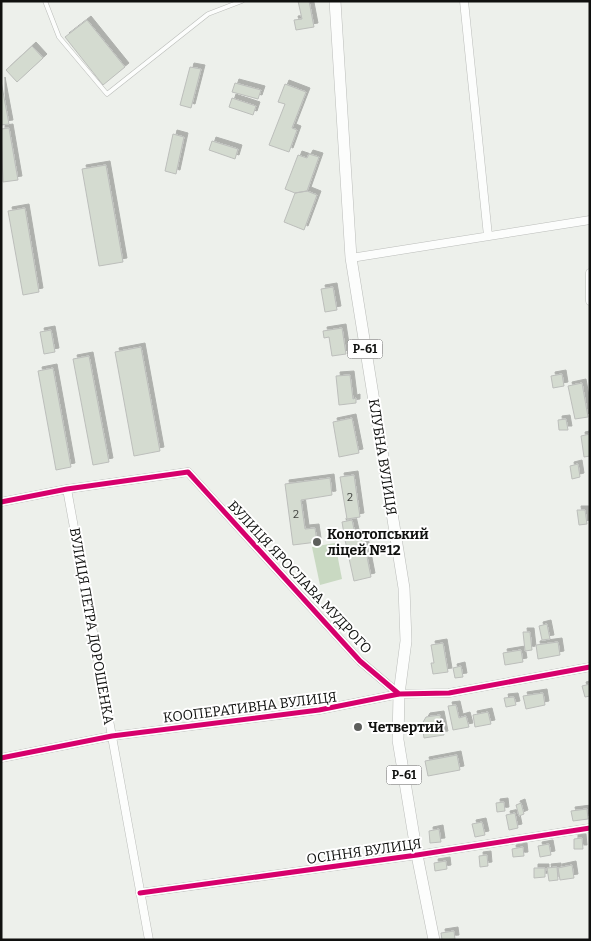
<svg xmlns="http://www.w3.org/2000/svg" width="591" height="941" font-family="Bitter,serif">
	<style>
		.green { fill: #c9d9c2 }
		.building { fill: #d4dbd0; stroke: #bcbebb; filter: url(#shadow) }
		.lines { fill: none; stroke-linecap: round; stroke-linejoin: round }
		.service-casing { stroke: #bbbdba; stroke-width: 5 }
		.minor-casing { stroke: #bbbdba; stroke-width: 9 }
		.primary-casing { stroke: #bbbdba; stroke-width: 12 }
		.service { stroke: #fcfdfc; stroke-width: 4 }
		.minor { stroke: #fcfdfc; stroke-width: 8 }
		.primary { stroke: #fcfdfc; stroke-width: 11 }
		.cycleway-casing { stroke: #fff; stroke-width: 8 }
		.cycleway { stroke: #d6006c; stroke-width: 5 }
		.poi-dot { fill: #5d5f5c; stroke: #fff; stroke-width: 2 }
		.labels { text-anchor: middle; stroke-width: 4; stroke-linejoin: round; paint-order: stroke }
		.number-label { font-size: 11px; fill: #424440 }
		.shield { fill: #fff; stroke: #585857; stroke-width: 1 }
		.shield-label { font-size: 12px; font-weight: bold; fill: #10110f }
		.street-label { font-size: 14px; fill: #10110f; stroke: #fff }
		.poi-label { font-size: 14px; font-weight: bold; fill: #10110f; stroke: #fff; text-anchor: start }
	</style>
	<defs>
		<filter id="shadow"><feDropShadow dx="4" dy="-4" stdDeviation="0" flood-color="#0004"/></filter>
	</defs>
	<rect width="100%" height="100%" fill="#edf0eb"/>
	<path class="green" d="M335 543 342 579 320 585 312 547Z"/>
	<path class="building" d="M291 1H309L314 27 296 30 294 20 302 19 298 1Z
		M87 20 125 67 103 85 65 37Z
		M32 46 43 58 17 82 6 70Z
		M190 67 201 69 191 108 180 105Z
		M1 81 9 124 1 125Z
		M235 83 261 90 258 99 232 92Z
		M285 84 306 92 292 128 297 130 289 152 269 145 285 104 278 102Z
		M232 98 256 106 253 115 229 107Z
		M9 128 18 180 3 182 1 129Z
		M173 134 184 137 176 174 165 171Z
		M212 141 238 149 235 159 209 150Z
		M309 154 319 157 307 191 295 193 285 189 298 155 307 158Z
		M106 165 123 262 99 266 82 169Z
		M307 191 317 195 304 230 284 222 295 193Z
		M25 208 39 292 23 295 8 211Z
		M333 287 337 310 325 312 321 289Z
		M342 328 346 354 332 356 329 337 324 338 323 331Z
		M51 330 55 352 44 354 40 332Z
		M141 347 160 451 134 456 115 352Z
		M89 356 109 462 93 465 73 359Z
		M53 368 71 467 56 470 38 371Z
		M562 374 564 386 553 388 551 376Z
		M350 375 353 399 356 398V403L339 405 336 376Z
		M582 383 588 417 575 419 568 386Z
		M352 418 359 453 339 457 333 422Z
		M566 419 568 430H559L558 420Z
		M590 434V456L584 457 581 436Z
		M578 464 580 477 572 479 570 466Z
		M354 475 360 517 347 519 340 477Z
		M330 478 332 495 301 500 305 529 315 528 317 542 293 545 285 484Z
		M577 510H585L587 524 579 525Z
		M352 520 356 538 345 540 342 522Z
		M363 536 371 577 354 581 345 540Z
		M547 624 550 639 542 640 539 626Z
		M523 632H530L532 650 525 651Z
		M558 642 560 655 538 659 536 645Z
		M443 643 448 672 433 674 431 663H434L431 645Z
		M521 650 523 662 505 665 503 653Z
		M461 666 463 677 455 678 453 668Z
		M590 684V696L585 697 582 686Z
		M543 693 545 705 526 709 523 696Z
		M514 697 516 705 506 707 504 698Z
		M456 705 459 718 466 716 469 727 453 730 448 706Z
		M488 712 491 724 475 727 473 715Z
		M440 715 444 735 424 738 422 724 426 717Z
		M457 755 460 770 428 776 425 761Z
		M504 802 505 811 497 812 496 803Z
		M521 803 524 814 519 816 516 805Z
		M587 809 588 819 573 821 571 811Z
		M515 813 518 828 509 830 506 815Z
		M482 822 485 835 475 837 472 824Z
		M439 829 441 842 430 843 429 831Z
		M582 838 583 849H574V839Z
		M549 844 551 855 540 857 538 846Z
		M523 847 524 856 513 857 512 849Z
		M487 855 488 866 480 867 479 856Z
		M446 861 447 869 435 871 434 863Z
		M572 865 574 878 560 880 558 868Z
		M557 867 558 880 549 881 547 868Z
		M534 868H545V877L534 878Z
		M454 931 455 939 442 940 441 933Z"/>
	<g class="lines">
		<defs>
			<path id="service" d="M45 1 59 37 107 94 208 14 242 1"/>
			<path id="minor" d="M464 1 488 236
				M351 258 590 220
				M590 273V301
				M67 489 149 940
				M1 502 67 489 188 472 360 661 399 694
				M1 758 112 736 319 710 399 694 449 693 590 667
				M140 893 417 855 590 828"/>
			<path id="primary" d="M335 1 351 258 404 588 406 641 399 694 398 740 417 855 434 940"/>
		</defs>
		<use href="#service" class="service-casing"/>
		<use href="#minor" class="minor-casing"/>
		<use href="#primary" class="primary-casing"/>
		<use href="#service" class="service"/>
		<use href="#minor" class="minor"/>
		<use href="#primary" class="primary"/>
		<defs>
			<path id="cycleway" d="M1 502 67 489 188 472 360 661 399 694
				M1 758 112 736 319 710 399 694 449 693 590 667
				M140 893 417 855 590 828"/>
		</defs>
		<use href="#cycleway" class="cycleway-casing"/>
		<use href="#cycleway" class="cycleway"/>
	</g>
	<g class="poi-dot">
		<circle cx="317" cy="542" r="5"/>
		<circle cx="358" cy="727" r="5"/>
	</g>
	<g class="labels">
		<g class="number-label">
			<text x="350" y="501">2</text>
			<text x="296" y="518">2</text>
		</g>
		<g class="shield">
			<rect x="347.5" y="339.5" width="35" height="19" rx="4"/>
			<rect x="386.5" y="765.5" width="35" height="19" rx="4"/>
		</g>
		<g class="shield-label">
			<text x="365" y="353">Р-61</text>
			<text x="404" y="779">Р-61</text>
		</g>
		<g class="street-label">
			<text transform="translate(383 457) rotate(81)" y="5">КЛУБНА ВУЛИЦЯ</text>
			<text transform="translate(300 577) rotate(47)" y="5">ВУЛИЦЯ ЯРОСЛАВА МУДРОГО</text>
			<text transform="translate(92 626) rotate(80)" y="5">ВУЛИЦЯ ПЕТРА ДОРОШЕНКА</text>
			<text transform="translate(250 707) rotate(-7)" y="5">КООПЕРАТИВНА ВУЛИЦЯ</text>
			<text transform="translate(364 851) rotate(-8)" y="5">ОСІННЯ ВУЛИЦЯ</text>
		</g>
		<g class="poi-label">
			<text x="327" y="539">Конотопський<tspan x="327" dy="16">ліцей №12</tspan></text>
			<text x="368" y="732">Четвертий</text>
		</g>
	</g>
	<rect width="591" height="941" fill="none" stroke="#10110f" stroke-width="5"/>
</svg>
